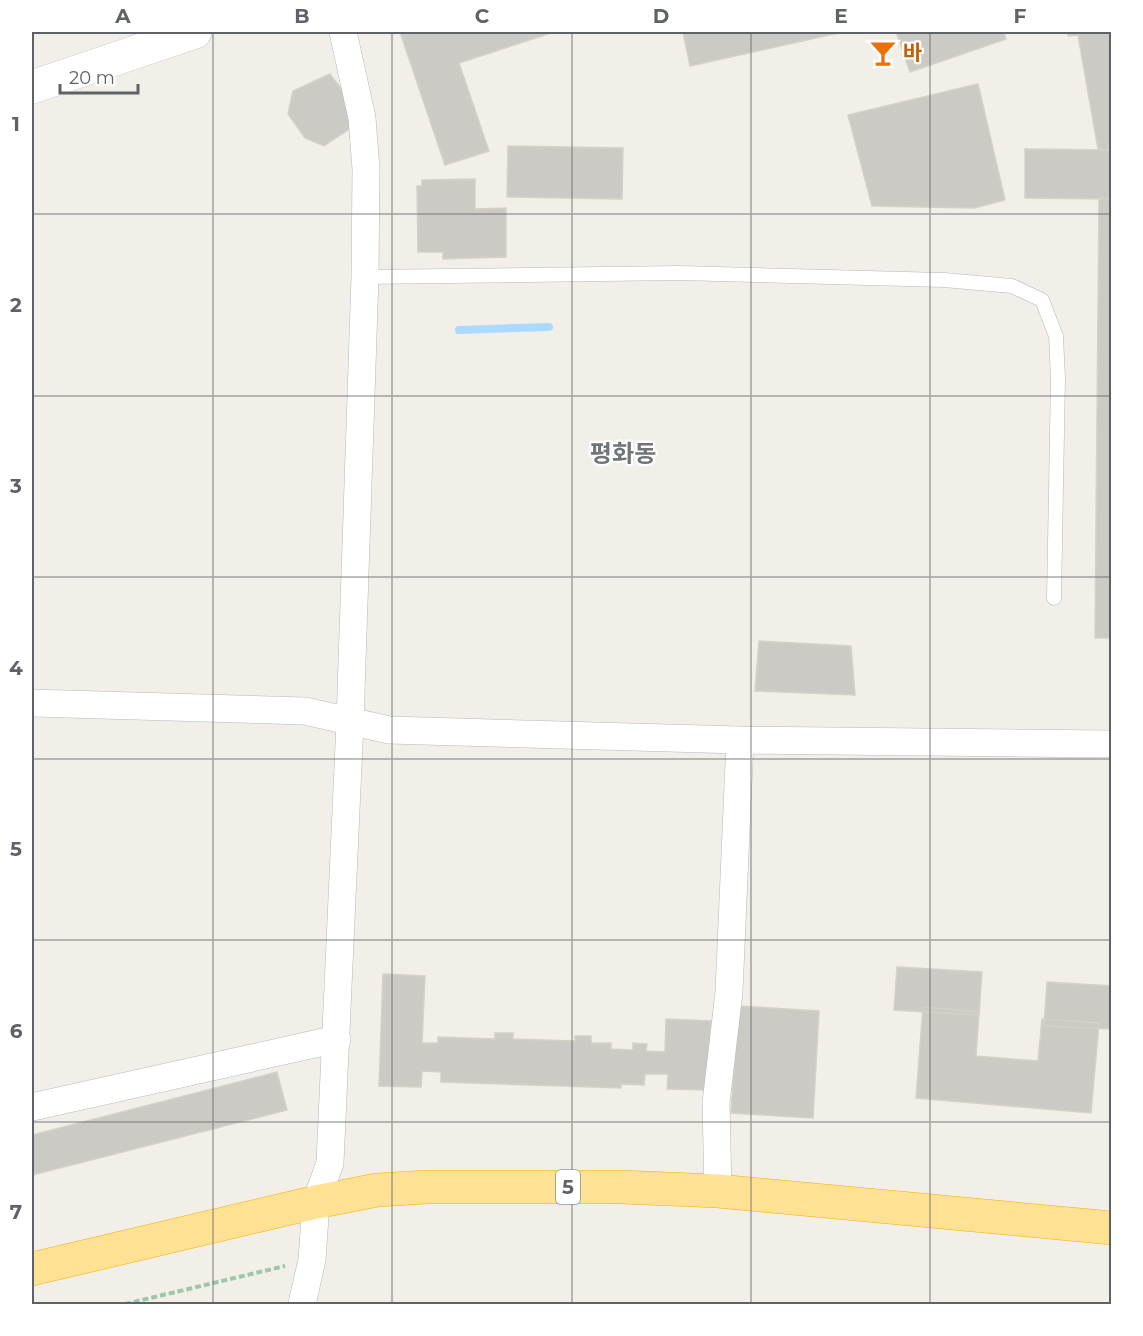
<svg xmlns="http://www.w3.org/2000/svg" width="1143" height="1336" font-family="Montserrat,'Noto Sans KR',sans-serif">
	<style>
		.lines { fill: none; stroke-linecap: round; stroke-linejoin: round }
		.stream { stroke: #aadaff; stroke-width: 8 }
		.building { fill: #cccac5; stroke: #d6d1c6; stroke-width: 1.5 }
		.lane-casing { stroke: #b5b8bc; stroke-width: 15 }
		.street-casing { stroke: #b5b8bc; stroke-width: 28 }
		.secondary-casing { stroke: #b6babf; stroke-width: 34 }
		.highway-casing { stroke: #f9ab00; stroke-width: 34 }
		.path { stroke: #9cc7a9; stroke-width: 4; stroke-dasharray: 6 3; stroke-linecap: butt }
		.lane { stroke: #fff; stroke-width: 14 }
		.street { stroke: #fff; stroke-width: 27 }
		.secondary { stroke: #fff; stroke-width: 33 }
		.highway { stroke: #fde293; stroke-width: 33 }
		.grid { fill: none; stroke: #5f6368; stroke-width: 1.5; stroke-opacity: 0.55 }
		.labels { text-anchor: middle; stroke-width: 4.5; stroke-linejoin: round; paint-order: stroke }
		.shield { fill: #fff; stroke: #8f9295; stroke-width: 1.5 }
		.shield-label { font-size: 20px; font-weight: bold; fill: #5f6368 }
		.food-label { font-size: 21px; font-weight: bold; fill: #c56008; stroke: #fff; text-anchor: start }
		.quarter-label { font-size: 24px; font-weight: bold; fill: #70757a; stroke: #fff }
		.neatline { fill: none; stroke: #5f6368; stroke-width: 2 }
		.grid-label { font-size: 20px; text-anchor: middle; font-weight: bold; fill: #5f6368 }
	</style>
	<rect width="100%" height="100%" fill="#f1efe8"/>
	<g class="lines">
		<path class="stream" d="M459 330 549 327"/>
	</g>
	<path class="building" d="M400 32H554L459 63 489 151 445 165Z
		M683 32H843L690 66Z
		M896 32H1004L1006 39 910 72Z
		M1067 32H1112V150L1098 149 1078 35 1068 36Z
		M330 74 345 94 351 128 324 146 305 138 288 114 293 91Z
		M978 84 1005 200 974 208 872 206 848 115Z
		M508 146 623 148 622 199 507 197Z
		M1025 149 1112 150V199L1025 198Z
		M475 179V209L506 208V257L443 259V252H418L417 186H422V180Z
		M1099 199H1112V638H1095Z
		M759 641 851 646 855 695 755 691Z
		M897 967 982 972 979 1015 894 1010Z
		M383 974 425 976 422 1043H438V1037L495 1039V1033H513V1039L575 1041V1036H591V1043H611V1049L633 1050V1043L647 1044 646 1051 665 1052 666 1019 711 1021 708 1090 667 1089 668 1074H645L644 1085 621 1084V1088L441 1082V1072L422 1071 421 1087 379 1086Z
		M1047 982 1112 986V1029L1044 1026Z
		M738 1006 819 1011 813 1118 731 1113Z
		M923 1007 979 1012 976 1056 1038 1061 1042 1019 1099 1023 1091 1113 916 1098Z
		M277 1072 287 1110 32 1175V1135Z"/>
	<g class="lines">
		<defs>
			<path id="lane" d="M365 277 680 273 944 280 1012 286 1042 300 1056 336 1058 378 1054 598"/>
			<path id="street" d="M32 703 305 711 389 730 740 740 1112 744
				M32 1107 337 1039
				M718 1191 716 1103 729 992 740 740
				M302 1304 312 1260 316 1202 330 1163 350 722 365 277 366 169 362 118 343 32"/>
			<path id="secondary" d="M32 87 195 32"/>
			<path id="highway" d="M32 1269 316 1202 377 1190 427 1187H620L718 1191 1112 1228"/>
		</defs>
		<use href="#lane" class="lane-casing"/>
		<use href="#street" class="street-casing"/>
		<use href="#secondary" class="secondary-casing"/>
		<use href="#highway" class="highway-casing"/>
		<path class="path" d="M125 1304 285 1266"/>
		<use href="#lane" class="lane"/>
		<use href="#street" class="street"/>
		<use href="#secondary" class="secondary"/>
		<use href="#highway" class="highway"/>
	</g>
	<path class="grid" d="M213 32V1304M392 32V1304M572 32V1304M751 32V1304M930 32V1304M32 214H1112M32 396H1112M32 577H1112M32 759H1112M32 940H1112M32 1122H1112"/>
	<defs>
		<symbol id="bar-bare" viewBox="-9 -9 18 18"><path d="M-6-5H6L.8 .8V4.5H3.5V6h-7V4.5H-.8V.8Z" fill="#e8710a" stroke="#fff" stroke-width="2.5" paint-order="stroke"/></symbol>
	</defs>
	<g fill-rule="evenodd">
		<use href="#bar-bare" x="864" y="34" width="38" height="38"/>
	</g>
	<g class="labels">
		<rect class="shield" x="556" y="1170" width="24" height="34" rx="4.5"/>
		<g class="shield-label">
			<text x="568" y="1194">5</text>
		</g>
		<g class="food-label">
			<text x="903" y="60">바</text>
		</g>
		<g class="quarter-label">
			<text x="623" y="462">평화동</text>
		</g>
	</g>
	<rect width="1143" height="1336" fill="none" stroke="#ffffff" stroke-width="66"/>
	<path d="M60 84v9h78v-9" fill="none" stroke="#5f6368" stroke-width="3"/>
	<text x="69" y="84" font-size="18" fill="#5f6368" stroke="#ffffff" stroke-width="4.5" paint-order="stroke">20 m</text>
	<rect x="33" y="33" width="1077" height="1270" class="neatline"/>
	<g class="grid-label">
		<text x="123" y="23">A</text>
		<text x="302" y="23">B</text>
		<text x="482" y="23">C</text>
		<text x="661" y="23">D</text>
		<text x="841" y="23">E</text>
		<text x="1020" y="23">F</text>
		<text x="16" y="131">1</text>
		<text x="16" y="312">2</text>
		<text x="16" y="493">3</text>
		<text x="16" y="675">4</text>
		<text x="16" y="856">5</text>
		<text x="16" y="1038">6</text>
		<text x="16" y="1219">7</text>
	</g>
</svg>
